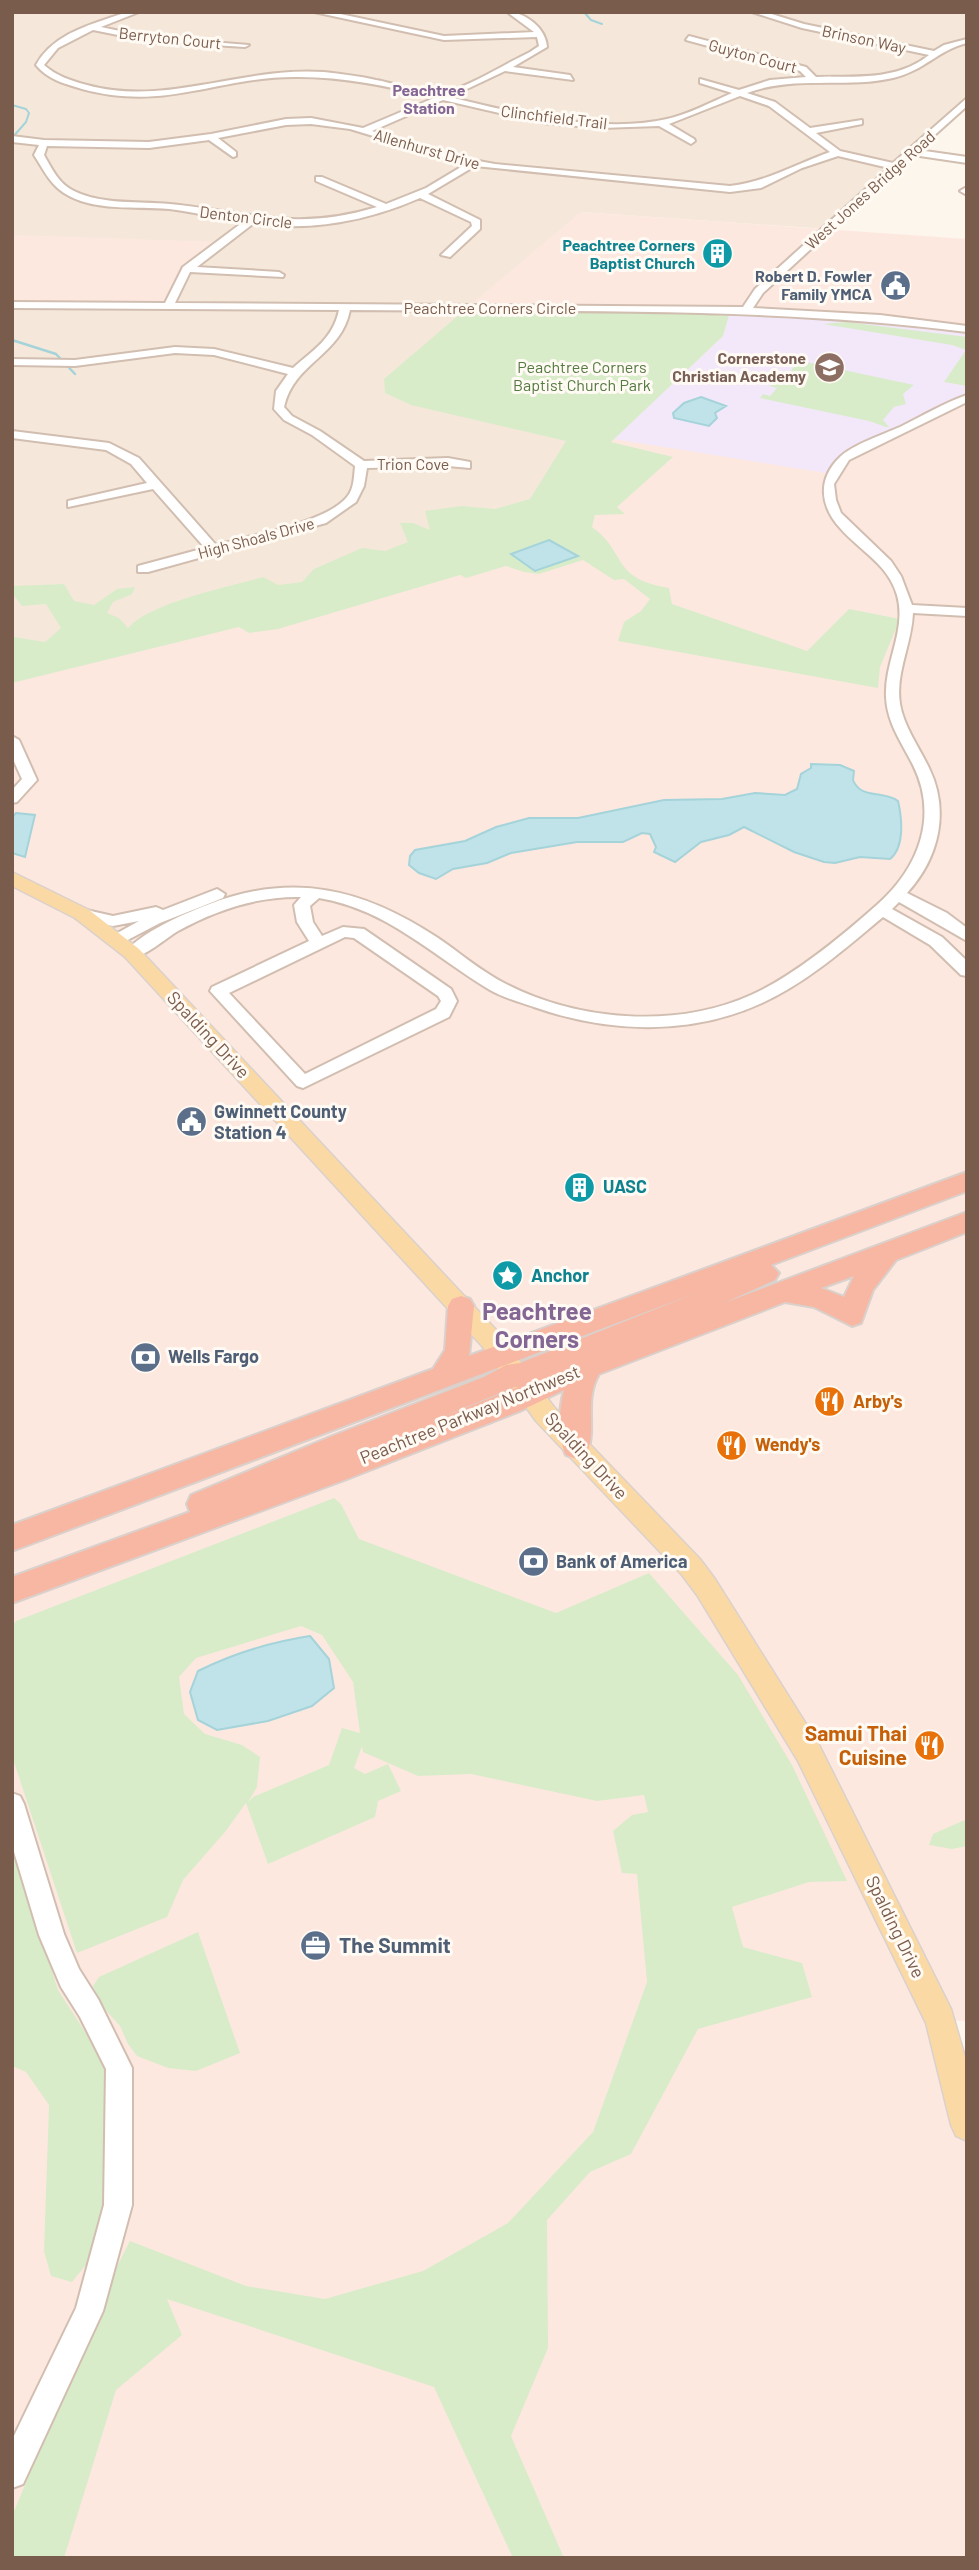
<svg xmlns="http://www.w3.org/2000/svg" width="979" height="2570" font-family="Barlow,sans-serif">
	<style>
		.residential { fill: #f5e8da }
		.commercial { fill: #fde8e0 }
		.education { fill: #f3e8fa }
		.green { fill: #d8ecc9; fill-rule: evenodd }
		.water { fill: #bfe3e8; stroke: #a5d3da; stroke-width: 2 }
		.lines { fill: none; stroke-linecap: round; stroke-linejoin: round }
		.stream-far1 { stroke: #a5d3da; stroke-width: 2 }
		.stream { stroke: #a5d3da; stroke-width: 2.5 }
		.minor-casing { stroke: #d1beb0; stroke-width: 4 }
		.major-casing { stroke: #dad1cd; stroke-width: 3 }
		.highway-casing { stroke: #dad1cd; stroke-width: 4 }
		.minor { fill: #fff; fill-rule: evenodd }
		.major { fill: #fbd9a5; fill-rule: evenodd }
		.highway { fill: #f7b7a3; fill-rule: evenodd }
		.labels { text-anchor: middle; stroke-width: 6; stroke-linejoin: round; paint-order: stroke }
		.far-street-label { font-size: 16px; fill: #7a5c4d; stroke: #fffaf3 }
		.far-neighbourhood-label { font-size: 16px; font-weight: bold; fill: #846695; stroke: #fffaf3 }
		.far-culture-label { font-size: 16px; font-weight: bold; fill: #0d838f; stroke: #fffaf3; text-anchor: end }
		.far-service-label { font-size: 16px; font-weight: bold; fill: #4e5e75; stroke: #fffaf3; text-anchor: end }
		.far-education-label { font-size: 16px; font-weight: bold; fill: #785e54; stroke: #fffaf3; text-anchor: end }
		.far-park-label { font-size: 16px; fill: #537a41; stroke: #fffaf3 }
		.street-label { font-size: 18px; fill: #7a5c4d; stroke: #fffaf3 }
		.service-label { font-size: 18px; font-weight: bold; fill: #4e5e75; stroke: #fffaf3; text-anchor: start }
		.culture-label { font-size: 18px; font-weight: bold; fill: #0d838f; stroke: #fffaf3; text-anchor: start }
		.food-label { font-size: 18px; font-weight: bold; fill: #c56008; stroke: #fffaf3; text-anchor: start }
		.near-food-label { font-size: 21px; font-weight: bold; fill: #c56008; stroke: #fffaf3; text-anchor: end }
		.near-service-label { font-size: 21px; font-weight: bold; fill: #4e5e75; stroke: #fffaf3; text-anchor: start }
		.district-label { font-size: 24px; font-weight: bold; fill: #846695; stroke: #fffaf3 }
	</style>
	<rect width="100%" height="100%" fill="#fdf6ec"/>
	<path class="residential" d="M12 12H967V101L827 229 581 212 604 449 531 520 12 663Z"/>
	<path class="commercial" d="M581 212 967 239V2021L941 2020 967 2114V2558H12V663L531 520 614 439 728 315 467 308Z
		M12 235 224 242 192 262 175 278 166 305H12Z"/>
	<path class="education" d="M729 315 874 322 967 334V398L861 449 832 474 614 439 723 336Z"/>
	<path class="green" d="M467 308 729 315 723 336 611 442 673 457 617 507 625 514 595 515 592 527C628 553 610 578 669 588L672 604 807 651 849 609 900 619 880 667 878 688 618 641 624 622 641 611 650 599 624 579 614 580 583 560 539 574 524 572 506 566 466 578 460 575 278 629 249 633 239 627 12 683 14 637 45 642 61 628 46 604 22 606 12 593V586L64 584 74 601 94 605 117 589 135 587 132 594 113 602 107 613 119 618 128 628C151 602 228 587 263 577L278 585 302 582 314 569 362 548 385 551 408 542 400 523H413L430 530 425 511 461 506 495 509 530 499 566 441 411 405 385 393 384 379Z
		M847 322 967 337V386L944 382 966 350 952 345 823 324Z
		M792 359 914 385 903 394 906 404 894 407 883 420 889 427H886L869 421 760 398 763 394 770 396 777 388 770 386 782 371 790 372 796 364 790 362Z
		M334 1498 341 1504 359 1539 556 1613 649 1573 738 1675 792 1765 847 1881 809 1882 732 1907 743 1947 802 1963 812 1997 698 2029 631 2154 590 2172 547 2220 548 2348 511 2436 564 2558H513L434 2387 167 2299 182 2335 116 2390 64 2558H12V2516L110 2280 130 2241 246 2286 325 2299 423 2271 508 2223 593 2132 647 1982 637 1874 622 1873 613 1831 632 1815 648 1812 644 1795 597 1801 471 1774 418 1776 363 1752 362 1746 354 1768 365 1774 388 1764 401 1791 378 1801 375 1817 268 1864 246 1803 225 1832 183 1880 167 1917 77 1953 12 1756V1626L16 1621ZM301 1626 322 1635 353 1682 360 1733 342 1728 329 1765 253 1797 248 1802 257 1787 260 1757 242 1745 205 1734 184 1714 179 1677 196 1658Z
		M967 1819V1846L952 1849 929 1845 933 1834Z
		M12 1844 58 1990 104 2061 107 2185 90 2260 72 2282 51 2276 44 2251 49 2105 26 2072 12 2066Z
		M198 1932 240 2053 196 2071 168 2068 137 2056 128 2044 120 2026 102 2006 93 1986 99 1977Z"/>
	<path class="water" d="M701 397 726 406 715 413 717 418 709 426 674 418 673 413 684 403Z
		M549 540 578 556 535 571 511 554Z
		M811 764 840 765 854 771 853 780C861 800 884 790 898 801 902 818 905 847 890 859L860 857 835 863 824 862 794 852 744 827 729 835 701 842 675 862 654 852 656 847 650 834 642 833 623 842H577L511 853 487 863 453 869 436 879 419 873 409 865 410 856 415 850 465 841 496 827 529 818H578L664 800 722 799 755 793 785 795 797 789 801 774 811 768Z
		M16 813 35 815 25 857 12 853V818Z
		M310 1636 329 1659 334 1688 312 1706 268 1721 217 1730 198 1720 190 1692 198 1671C234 1653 271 1642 310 1636Z"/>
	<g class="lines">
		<path class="stream-far1" d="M584 12 591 20 602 24
			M12 13 17 12
			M12 105 26 109 29 113 26 122 12 138"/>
		<path class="stream" d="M12 340 56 354 75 374"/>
		<defs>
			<path id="minor" d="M127 12H139L101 27 148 37 249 45 245 47 148 41 93 30 58 48 44 65C56 76 72 81 87 85 167 107 243 66 324 72 341 74 359 76 376 80 391 82 432 97 444 93 472 85 503 65 530 52L539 46 537 37 444 40 314 12H331L444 36 534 32 507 12C525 12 546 28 547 47L513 67 570 75 573 80 505 71 450 97C513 113 603 134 667 119 690 114 711 102 732 93L700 83V79L739 90 770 80 806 77 800 71 686 40 689 36 806 67 816 77C855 76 897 81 929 55L802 28 752 12H765L804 24 934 51 944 45 967 39V43C938 50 924 71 893 78 845 89 795 75 747 93L775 102 810 128 862 120V124L816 133 840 151 893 163 967 98V106L918 150 967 157V163L913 155 763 293 753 308 880 315 967 326V332C762 306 556 312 350 310 341 356 294 362 284 407L292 416 320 431 364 461 448 458 470 462V468L448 466 367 468 364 486 356 502 326 523 148 572H138V566L205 548 153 489 68 507V501L147 483 131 464 106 450 12 438V431L109 443 139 458 216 545C248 536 326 523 347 497 354 489 354 476 355 466L312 435 284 420 274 409 276 391 288 374 214 355 175 353 75 366 12 365V359L75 360 175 347 214 349 293 368C313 350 333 339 339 310L12 308V302L165 303 183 267 243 222C219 218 194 212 169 209 136 206 93 212 64 193 50 184 43 169 34 155L39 145 12 142V136L44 140 149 142 211 134 286 119 311 118 363 128 434 98C389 86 344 77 298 77 218 76 166 112 82 89 65 84 47 79 36 65 54 32 94 24 127 12ZM740 96 769 106 830 152C796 164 766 182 730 186L495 164 451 156 372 131 443 100 543 123 601 128 659 126 691 144 695 141 694 139 669 124ZM311 124 350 129 466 164 426 188 386 204 322 177H316V181L377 207C295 232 250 212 170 204 139 201 103 205 74 191 59 184 52 169 44 155L47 146 149 148 209 140 233 157 236 156V152L218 138 286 125ZM838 156 889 168 755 289 743 307 175 303 190 272 283 277 284 275 279 272 197 267 254 223C310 232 368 221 420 198L471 222 472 226 441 255 450 257 480 229V220L428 194 475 166 730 192 761 188 802 168Z
				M965 188 967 189V195L960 191Z
				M967 395V402L849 460 834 484 836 500 841 513 891 561 901 576 912 605 967 608V616L913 613C912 644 895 673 900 704 904 727 919 747 929 768 950 811 939 858 907 893L947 913 967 928V941L899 902 892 909 942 937 967 961V976L961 975 930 945 883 917C846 948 806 983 762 1003 690 1036 608 1033 534 1007 520 1002 504 998 490 990 433 956 387 909 319 898L310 906 313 922 322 936 343 927 364 929 451 989 457 1001 449 1017 303 1088 297 1086 210 991 212 987 309 941 297 922 294 905 301 897C258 896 216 910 178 931 164 939 142 961 126 957L124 953C144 931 179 916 207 905 293 871 364 889 438 938 460 953 482 972 506 984 578 1021 676 1029 751 995 794 976 842 936 878 904 918 868 939 817 913 765 902 743 887 723 886 697 884 662 907 630 897 595 888 564 860 551 840 528 820 506 817 479 840 457 852 445 884 434 900 427 922 416 944 403 967 395ZM345 937 354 938 438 996 441 1001 436 1009 305 1074 229 993Z
				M12 736 19 740 37 780 17 802 12 803V790L22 779 12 757Z
				M217 889 225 894 223 898 160 923 118 945 112 944 110 940 112 936 139 921 113 926 76 918 74 914 82 909 113 916 156 907 163 910Z
				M12 1793 20 1796 24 1804 64 1934 79 1969 98 1999 132 2068V2205L103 2311 23 2484 12 2488V2440L76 2308 104 2205 106 2069 80 2017 61 1987 39 1935 12 1845Z"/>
			<path id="major" d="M12 872 89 910 139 949 498 1332 554 1407 700 1559 715 1579 818 1743 951 2009 967 2064V2141L956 2136 951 2125 926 2023 798 1761 697 1595 682 1575 536 1421 482 1346 125 957 75 918 12 886Z"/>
			<path id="highway" d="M967 1172V1191L771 1265 779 1273 775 1280 724 1303 967 1212V1232L896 1260 873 1290 861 1323 852 1326 814 1307 785 1302 599 1374C583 1401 598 1431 586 1455L576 1459 566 1455C557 1437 559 1409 564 1390L520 1411 347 1479 12 1603V1577L190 1512 187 1504 191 1495 330 1437 484 1377 506 1365 520 1363 699 1292 12 1551V1525L433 1369 445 1350 448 1306 452 1299 461 1296 470 1299 474 1306 469 1356ZM854 1276 844 1297 821 1288ZM515 1387H518L427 1423Z"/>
		</defs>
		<use href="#minor" class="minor-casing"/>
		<use href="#major" class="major-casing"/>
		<use href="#highway" class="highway-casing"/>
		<use href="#minor" class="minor"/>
		<use href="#major" class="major"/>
		<use href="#highway" class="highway"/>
	</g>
	<defs>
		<symbol id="building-disc" viewBox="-11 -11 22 22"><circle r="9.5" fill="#0f9aa8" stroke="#fffaf3"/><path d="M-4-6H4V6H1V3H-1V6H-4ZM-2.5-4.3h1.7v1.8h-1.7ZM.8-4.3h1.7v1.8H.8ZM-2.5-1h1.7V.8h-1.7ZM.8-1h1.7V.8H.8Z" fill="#fff"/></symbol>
		<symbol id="civic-disc" viewBox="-11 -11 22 22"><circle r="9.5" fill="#5c6f8a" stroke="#fffaf3"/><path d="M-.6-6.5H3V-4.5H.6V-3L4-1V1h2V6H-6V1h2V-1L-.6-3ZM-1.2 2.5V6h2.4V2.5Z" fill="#fff"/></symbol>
		<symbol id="school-disc" viewBox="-11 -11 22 22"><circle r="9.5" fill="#8d6e63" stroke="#fffaf3"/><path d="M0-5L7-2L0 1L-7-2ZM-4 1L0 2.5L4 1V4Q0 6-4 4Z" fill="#fff"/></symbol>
		<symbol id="sight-disc" viewBox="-11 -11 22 22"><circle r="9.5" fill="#0f9aa8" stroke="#fffaf3"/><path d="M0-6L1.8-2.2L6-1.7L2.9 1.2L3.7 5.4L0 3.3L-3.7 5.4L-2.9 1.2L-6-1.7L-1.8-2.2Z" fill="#fff"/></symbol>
		<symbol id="bank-disc" viewBox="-11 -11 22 22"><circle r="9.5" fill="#5c6f8a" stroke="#fffaf3"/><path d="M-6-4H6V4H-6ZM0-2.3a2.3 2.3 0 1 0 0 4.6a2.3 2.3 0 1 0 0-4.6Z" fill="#fff"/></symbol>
		<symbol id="restaurant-disc" viewBox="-11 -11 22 22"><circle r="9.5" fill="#e8710a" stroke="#fffaf3"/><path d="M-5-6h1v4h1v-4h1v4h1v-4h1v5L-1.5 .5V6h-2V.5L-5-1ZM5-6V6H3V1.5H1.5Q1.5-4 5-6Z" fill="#fff"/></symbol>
		<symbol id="office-disc" viewBox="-11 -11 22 22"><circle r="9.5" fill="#5c6f8a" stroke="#fffaf3"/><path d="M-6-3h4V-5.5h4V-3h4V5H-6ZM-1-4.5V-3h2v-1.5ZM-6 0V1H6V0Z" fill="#fff"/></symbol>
	</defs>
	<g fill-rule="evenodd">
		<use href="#building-disc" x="700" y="236" width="35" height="35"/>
		<use href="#civic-disc" x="878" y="268" width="35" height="35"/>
		<use href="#school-disc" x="812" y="350" width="35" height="35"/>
		<use href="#civic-disc" x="174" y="1104" width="35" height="35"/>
		<use href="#building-disc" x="562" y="1170" width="35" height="35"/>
		<use href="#sight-disc" x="490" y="1258" width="35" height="35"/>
		<use href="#bank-disc" x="128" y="1340" width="35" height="35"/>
		<use href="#restaurant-disc" x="812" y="1384" width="35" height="35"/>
		<use href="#restaurant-disc" x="714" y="1428" width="35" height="35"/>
		<use href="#bank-disc" x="516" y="1544" width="35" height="35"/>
		<use href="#restaurant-disc" x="912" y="1728" width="35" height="35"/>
		<use href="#office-disc" x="298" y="1928" width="35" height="35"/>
	</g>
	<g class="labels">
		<g class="far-street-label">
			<text transform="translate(170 38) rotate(6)" y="6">Berryton Court</text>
			<text transform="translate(864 39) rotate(12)" y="6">Brinson Way</text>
			<text transform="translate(753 56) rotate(15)" y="6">Guyton Court</text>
			<text transform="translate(554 117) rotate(7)" y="6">Clinchfield Trail</text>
			<text transform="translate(427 149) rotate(16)" y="6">Allenhurst Drive</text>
			<text transform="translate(870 190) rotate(-42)" y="6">West Jones Bridge Road</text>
			<text transform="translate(246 217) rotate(7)" y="6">Denton Circle</text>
			<text x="490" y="314">Peachtree Corners Circle</text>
			<text x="413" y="470">Trion Cove</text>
			<text transform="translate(256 538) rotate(-15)" y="6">High Shoals Drive</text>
		</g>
		<g class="far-neighbourhood-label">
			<text x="429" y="96">Peachtree<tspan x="429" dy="18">Station</tspan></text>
		</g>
		<g class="far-culture-label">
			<text x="695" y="251">Peachtree Corners<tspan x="695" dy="18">Baptist Church</tspan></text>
		</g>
		<g class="far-service-label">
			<text x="872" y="282">Robert D. Fowler<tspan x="872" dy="18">Family YMCA</tspan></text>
		</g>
		<g class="far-education-label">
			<text x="806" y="364">Cornerstone<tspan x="806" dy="18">Christian Academy</tspan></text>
		</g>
		<g class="far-park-label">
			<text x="582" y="373">Peachtree Corners<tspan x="582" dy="18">Baptist Church Park</tspan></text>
		</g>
		<g class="street-label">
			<text transform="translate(208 1035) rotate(47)" y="6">Spalding Drive</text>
			<text transform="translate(470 1415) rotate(-22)" y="6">Peachtree Parkway Northwest</text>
			<text transform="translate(586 1456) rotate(47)" y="6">Spalding Drive</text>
			<text transform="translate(895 1927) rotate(64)" y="6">Spalding Drive</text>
		</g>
		<g class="service-label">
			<text x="214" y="1118">Gwinnett County<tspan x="214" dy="21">Station 4</tspan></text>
			<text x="168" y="1363">Wells Fargo</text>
			<text x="556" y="1568">Bank of America</text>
		</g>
		<g class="culture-label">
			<text x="603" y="1193">UASC</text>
			<text x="531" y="1282">Anchor</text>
		</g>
		<g class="food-label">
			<text x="853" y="1408">Arby's</text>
			<text x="755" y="1451">Wendy's</text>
		</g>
		<g class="near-food-label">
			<text x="907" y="1741">Samui Thai<tspan x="907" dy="24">Cuisine</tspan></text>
		</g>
		<g class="near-service-label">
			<text x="339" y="1953">The Summit</text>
		</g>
		<g class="district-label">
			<text x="537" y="1320">Peachtree<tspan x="537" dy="28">Corners</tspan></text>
		</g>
	</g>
	<rect width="979" height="2570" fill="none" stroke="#7a5c4d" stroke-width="28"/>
</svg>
